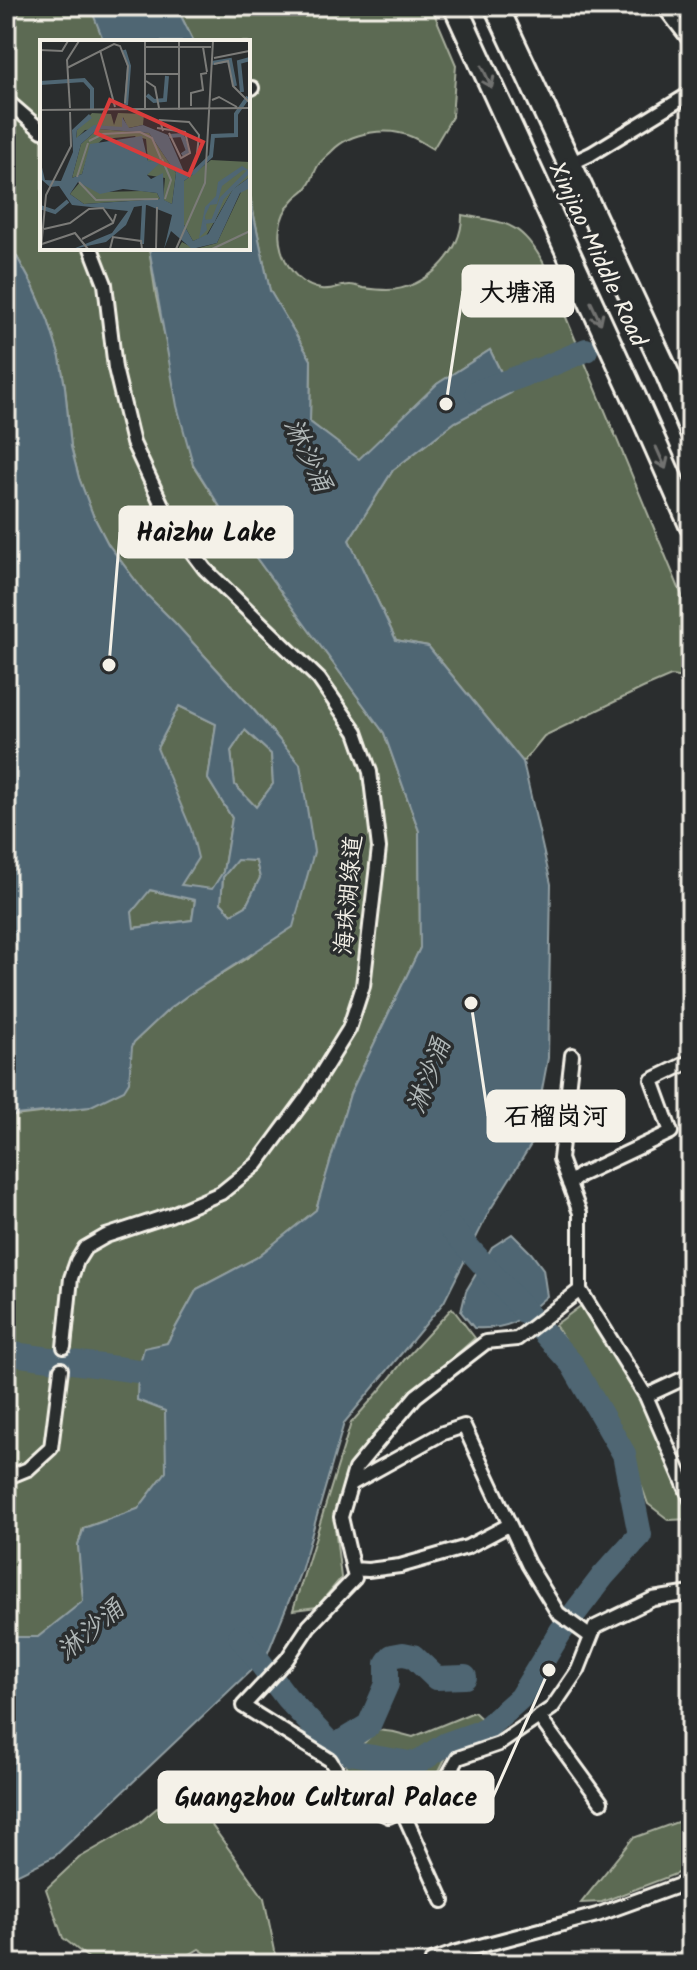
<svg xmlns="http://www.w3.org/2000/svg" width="697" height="1970" font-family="Kalam,'LXGW WenKai TC',sans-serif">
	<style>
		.green { fill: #5b6a52; stroke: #a8ae9d; stroke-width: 2 }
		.water { fill: #4f6673; stroke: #919ea2; stroke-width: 2; fill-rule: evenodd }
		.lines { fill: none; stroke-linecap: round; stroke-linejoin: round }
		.river { stroke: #4f6673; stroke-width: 24 }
		.street-casing { stroke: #f4f1e8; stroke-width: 18 }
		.highway-casing { stroke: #f4f1e8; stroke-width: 28 }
		.street { stroke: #2a2d2e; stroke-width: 12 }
		.highway { stroke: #2a2d2e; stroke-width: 22 }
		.oneway { stroke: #71726f }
		.labels { text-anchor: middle; stroke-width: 7; stroke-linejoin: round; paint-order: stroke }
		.street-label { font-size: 24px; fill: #f4f1e8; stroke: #2a2d2e }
		.water-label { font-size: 26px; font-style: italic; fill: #b2b9b9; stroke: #2a2d2e }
		.inset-river { fill: none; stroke: #4f6673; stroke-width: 4 }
		.inset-road { fill: none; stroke: #7b7b78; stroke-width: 2 }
		.view { fill: #d93c3b; fill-opacity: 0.15; stroke: #d93c3b; stroke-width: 4 }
		.inset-edge { fill: none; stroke: #f4f1e8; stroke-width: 4 }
		.leader { fill: none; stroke: #f4f1e8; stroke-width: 3 }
		.callout-dot { fill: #f4f1e8; stroke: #2a2d2e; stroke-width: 3 }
		.callout { fill: #f4f1e8; stroke: #f4f1e8; stroke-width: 3 }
		.callout-label { font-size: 26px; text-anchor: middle; font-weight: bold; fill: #111 }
	</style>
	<rect width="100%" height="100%" fill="#2a2d2e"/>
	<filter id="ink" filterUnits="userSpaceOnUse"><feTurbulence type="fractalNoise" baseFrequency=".0125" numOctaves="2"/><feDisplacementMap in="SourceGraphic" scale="16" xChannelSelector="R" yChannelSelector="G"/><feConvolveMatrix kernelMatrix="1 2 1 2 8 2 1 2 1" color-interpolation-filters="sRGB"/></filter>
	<g filter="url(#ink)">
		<path class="green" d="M6 6H90L92 9 104 42H42V248H149L156 296 193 465 227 518 384 733 419 831 420 948 350 1094 316 1210 256 1258 197 1289 167 1343 166 1472 138 1509 83 1528 78 1545 84 1601 38 1637H9L6 1641V1345L9 1329 6 1326V1117L89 1107 134 1042 169 1009 188 995 253 954 300 764 252 708 175 623 145 593 108 544 93 515 79 478 71 447 65 387 60 358 48 320 33 286 6 237Z
			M176 6H431L456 65 452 117 433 149C426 145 419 140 412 137 388 126 350 132 332 151 328 155 322 160 319 164 314 171 313 180 308 186 305 191 299 194 295 198 276 217 275 243 288 265 295 277 307 287 321 289 332 291 342 284 351 285 355 285 359 287 363 288 371 289 380 290 387 290 425 290 463 253 462 215 506 223 520 221 543 262L691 617V679L671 676 643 688 544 736 523 762 428 646 396 640 349 540 393 470 455 422 511 392 490 350 437 384 359 460 310 422 311 360 270 291 249 192 248 42H194Z
			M179 706 216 724 208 779 232 818 223 872 212 890 181 885 157 748Z
			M245 730 271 754 273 784 256 807 235 785 231 751Z
			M237 859 256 861 260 878 246 906 232 914 221 903 223 877Z
			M149 890 195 900 192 920 133 928 131 912Z
			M582 1305 639 1394 689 1508 691 1519 669 1520 648 1504 637 1473 616 1425 580 1363 555 1325Z
			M452 1308 475 1338 456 1355 349 1469 339 1502 335 1527 341 1578 317 1607 293 1610 351 1423 382 1388 405 1359Z
			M474 1712 497 1733 461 1751 447 1755 436 1777 403 1801 387 1808 359 1794 345 1762 377 1730 394 1732 413 1737Z
			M171 1796 195 1802 264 1898 275 1951 280 1964H222L199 1949 173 1964H96L63 1938 46 1889 79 1858 138 1824Z
			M691 1817V1868L602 1902 581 1903 633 1838Z"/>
		<path class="water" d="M90 6H176L194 42H104Z
			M248 177 249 192 270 291 311 360 310 422 359 459 437 384 490 350 511 393 455 422 393 470 349 540 396 640 428 646 523 762 551 884 548 1058 532 1143 490 1210 444 1302 344 1423 301 1571 267 1655 55 1856 6 1880V1641L9 1637H38L83 1601 78 1545 84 1528 138 1509 166 1472 165 1411 137 1400 138 1371 144 1348 167 1343 197 1289 256 1258 316 1210 350 1094 420 948 419 831 384 733 227 518 193 464 177 406 149 248H248Z
			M6 237 33 286 48 320 60 358 65 387 71 447 79 478 93 515 108 544 145 593 175 623 252 708 300 764 314 852 293 927 188 995 169 1009 134 1042 132 1047 129 1082 124 1090 89 1107 6 1116ZM179 706 216 724 208 779 232 818 223 872 212 889 181 885 198 858 191 829 157 748ZM245 730 271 754 273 784 256 807 235 785 231 751ZM237 860 256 861 260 878 246 906 232 914 221 903 223 877ZM150 890 195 900 192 920 134 928 132 912Z
			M512 1234 531 1253 543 1269 547 1296C520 1320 512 1330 474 1328L461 1312 466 1291 492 1247Z"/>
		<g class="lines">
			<path class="river" d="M477 392 541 369 586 350
				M6 1353 138 1371
				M240 1636 287 1698 337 1751 416 1764 446 1744 483 1731 520 1698 561 1631 603 1576 640 1535 624 1454 572 1364 448 1225
				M333 1747 369 1725 387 1684V1663L392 1656 403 1654 413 1656 436 1678 465 1677"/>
			<defs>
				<path id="street" d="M663 6 691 42
					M248 89 252 88
					M6 100 42 131
					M570 164 591 154 691 93
					M572 1055 560 1159 580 1213V1290L646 1396 691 1500
					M569 1184 580 1175 671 1132 652 1080 691 1061
					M580 1290 517 1339 486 1342 416 1396 355 1469 341 1517 355 1578 309 1626 287 1659 243 1706 330 1760 356 1801 389 1816 439 1792 458 1758 499 1744 552 1708 578 1670 595 1627 653 1599 691 1593
					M64 1347 71 1278 77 1261 85 1248 106 1236 170 1215 221 1193 257 1164 308 1095 349 1029 363 986 379 848 370 772 356 732 319 679 205 569 171 524 133 443 115 368 105 284 91 248
					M646 1396 691 1375
					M6 1478 28 1469 51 1448 61 1369
					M351 1484 443 1433 464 1426 528 1564 558 1613 591 1637
					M353 1569 368 1570 400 1566 467 1547 509 1525
					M539 1717 601 1802
					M402 1810 443 1901
					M432 1961 457 1952 597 1915 691 1881"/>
				<path id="highway" d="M455 6 632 392 691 525
					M496 6 668 375 691 430"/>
			</defs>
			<use href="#street" class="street-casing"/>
			<use href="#highway" class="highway-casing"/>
			<use href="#street" class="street"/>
			<use href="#highway" class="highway"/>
		</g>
		<defs><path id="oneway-shaft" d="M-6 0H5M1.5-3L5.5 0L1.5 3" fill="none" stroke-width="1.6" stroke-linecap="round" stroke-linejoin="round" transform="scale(2)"/></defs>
		<g class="oneway">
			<use href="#oneway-shaft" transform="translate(487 77) rotate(65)"/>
			<use href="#oneway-shaft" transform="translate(596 313) rotate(65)"/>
			<use href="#oneway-shaft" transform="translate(661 458) rotate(66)"/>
		</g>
	</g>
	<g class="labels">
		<g class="street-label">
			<text transform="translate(598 254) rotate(65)" y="8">Xinjiao Middle Road</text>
			<text transform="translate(348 895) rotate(-85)" y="8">海珠湖绿道</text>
		</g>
		<g class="water-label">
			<text transform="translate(309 455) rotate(65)" y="9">淋沙涌</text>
			<text transform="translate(428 1075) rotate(-69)" y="9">淋沙涌</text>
			<text transform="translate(90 1629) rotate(-40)" y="9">淋沙涌</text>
		</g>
	</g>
	<g transform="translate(40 40)">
		<rect width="210" height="210" fill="#2a2d2e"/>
		<path d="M52 73 71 74 74 85 78 73 104 74 103 85 88 88 83 77 82 87 45 90 36 99 37 90ZM58 89 109 93 136 133 132 164 123 160 125 138 107 135 115 123 108 121 106 99 98 97 102 106 95 96 63 99 49 111 42 134 32 138 41 104ZM171 120 210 122V137L193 149 166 196 153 201 144 185V141ZM41 141 63 152 102 151 117 153 120 159 44 164 30 154ZM210 144V209H138L142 202 155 209 177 203 202 150Z" fill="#5b6a52"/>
		<path d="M49 74 52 78 37 90 36 98 54 85 82 87V77L89 88 103 85 128 95 145 134 157 131 144 141V185L153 201 168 194 193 149 210 137V148L200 153 177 203 152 209 131 191 124 209 132 175 107 165 94 167 86 185 66 202 33 209 72 193 88 171 32 165 19 146 10 147 2 140 0 119 5 140 21 141 33 112 32 90ZM58 89 109 93 136 133 132 164 124 160 123 133 111 139 107 135 121 122 108 121 102 96 50 104 42 134 32 138 41 104ZM38 142 60 154 83 149 117 153 120 159 44 164 30 154ZM202 126 210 131 203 130 182 146 177 164 170 165 165 176 167 190 159 198 165 167 176 156 178 142Z" fill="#4f6673" fill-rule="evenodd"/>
		<path class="inset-river" d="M84 10 89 26 86 65M172 23 190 20 195 46M0 43 44 40 52 49V69M202 52 199 22 210 19M107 55 114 61 125 60 127 36M129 96 142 95 148 111 142 115M152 134 171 116 173 96 196 95V74L208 57M0 167 15 172 28 161M164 182 173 181 182 158 209 131M102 204 104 164"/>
		<path class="inset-road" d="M139 1V70M105 7H171M163 7 167 32M0 10 22 11 28 1M60 10 75 67M174 18 209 11M174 24 188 21 193 46 210 63M27 28 74 4 80 6 88 26 85 63M105 34H139M106 41 115 47 119 68M172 60 179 57 197 67M151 66V53L163 50 161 34 167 33M30 68 27 20 39 1M105 68V1M0 70 210 68M117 88 145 92 150 113 141 118 129 93M123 91 120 80 149 82 159 95 157 114M49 101 63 94 100 92 112 98 121 119M122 119 131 140 125 159M37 137 48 103M39 142 56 160 118 159M4 189 30 183 49 169 63 168 73 182M42 199 73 183 76 174M2 204 35 193 48 209M1 209 6 155 31 106 30 72M70 209 73 197 101 201 102 209M116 209 117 167M136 209 165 143 173 1M172 209 210 191"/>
		<path class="view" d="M70 60 163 102 149 135 56 93Z"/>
		<rect width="210" height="210" class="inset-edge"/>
	</g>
	<path class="leader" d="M446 404L463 291M109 665L120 532M471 1003L488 1116M549 1670L493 1797"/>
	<g class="callout-dot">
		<circle cx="446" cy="404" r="8"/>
		<circle cx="109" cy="665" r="8"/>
		<circle cx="471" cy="1003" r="8"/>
		<circle cx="549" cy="1670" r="8"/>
	</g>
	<g class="callout">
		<rect x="463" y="266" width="110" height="50" rx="8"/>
		<rect x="120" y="507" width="172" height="50" rx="8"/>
		<rect x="488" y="1091" width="136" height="50" rx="8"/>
		<rect x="159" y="1772" width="334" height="50" rx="8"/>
	</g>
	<g class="callout-label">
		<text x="518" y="301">大塘涌</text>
		<text x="206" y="541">Haizhu Lake</text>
		<text x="556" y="1125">石榴岗河</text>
		<text x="326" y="1806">Guangzhou Cultural Palace</text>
	</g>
	<rect width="697" height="1970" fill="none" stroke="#2a2d2e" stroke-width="32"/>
	<rect x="16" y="16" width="665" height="1938" fill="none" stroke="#f4f1e8" stroke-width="3" filter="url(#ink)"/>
</svg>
